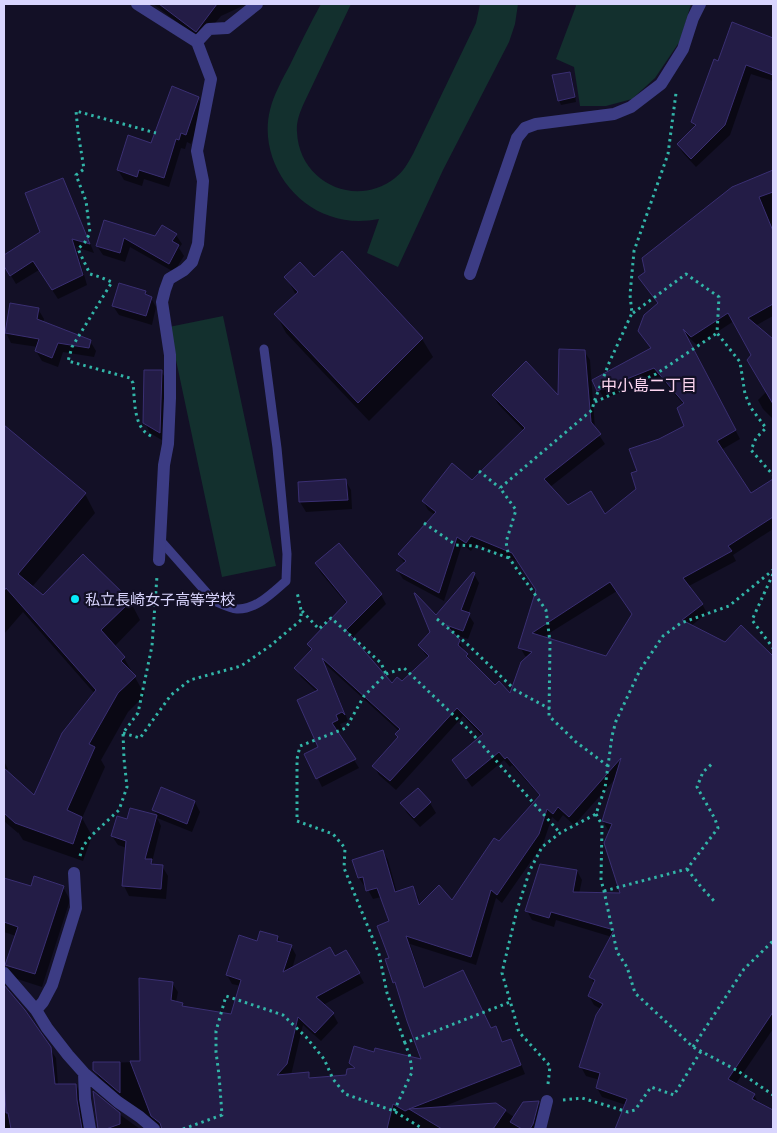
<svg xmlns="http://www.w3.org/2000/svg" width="777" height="1133" viewBox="0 0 777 1133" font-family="Montserrat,'Noto Sans JP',sans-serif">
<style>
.green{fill:#13302e}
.shadow{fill:#0007;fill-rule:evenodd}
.building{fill:#231c46;stroke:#3a2f72;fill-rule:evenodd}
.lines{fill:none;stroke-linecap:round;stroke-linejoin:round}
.path{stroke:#32b5a8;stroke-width:3;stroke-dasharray:2.5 4;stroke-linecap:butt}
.lane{stroke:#3c3c84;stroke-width:9}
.street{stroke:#3c3c84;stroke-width:12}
.poi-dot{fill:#07e9f9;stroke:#131026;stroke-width:2}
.labels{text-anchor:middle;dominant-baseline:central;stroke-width:4.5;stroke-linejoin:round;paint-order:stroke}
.poi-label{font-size:15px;fill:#d9d5fe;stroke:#131026;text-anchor:start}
.neighbourhood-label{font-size:16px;fill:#fed7f1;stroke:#131026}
</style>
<rect width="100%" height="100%" fill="#131026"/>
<!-- green -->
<path class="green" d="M321 4H351L304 103C300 112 296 122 297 132 299 182 355 209 395 178 403 172 408 163 413 154L476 23 480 4H518L515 24 509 42 443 170 398 267 367 253 379 219C363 222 346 222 330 216 288 202 259 154 270 110 274 94 282 80 290 65 300 44 310 24 321 4Z
M575 4H691L680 41 655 78 632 99 606 106H580L574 67 556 59 576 6Z
M223 316 276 566 222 577 169 327Z"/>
<!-- shadow -->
<path class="shadow" d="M153 4H247L221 16 201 40Z
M733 24 773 39V81L751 74 730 135 696 167 683 153 678 145 696 128 692 122 719 62Z
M569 73 572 78 576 102 561 105 559 100Z
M198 98 204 108 191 144 187 142 185 149 181 148 169 187 144 179 142 186 124 180 118 170 152 144Z
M773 172V316L755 326 773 341V419L763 409 758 400 767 391 753 355 734 321 697 345 685 334 740 439 721 450 751 495 773 480V529L733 555 736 561 689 586 702 604 707 613 691 626 726 643 741 627 773 658V1029L735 1085 754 1095 759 1104 773 1111V1129H616L626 1105 602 1097 597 1088 600 1080 586 1076 581 1067 601 1009 594 1005 589 996 594 984 591 977 612 937 556 920 554 927 532 920 527 911 577 871 582 880 579 894 621 895 610 830H608L603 821 616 778 574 825 563 815 558 822 552 817 543 844 502 903 496 898 476 965 410 944 425 989 491 1029 495 1028 503 1043 510 1040 515 1049 525 1074 440 1108 496 1105 514 1117 538 1102 543 1111 538 1129H163L152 1120 129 1104 99 1079 94 1069V1063L141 1062 172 983 178 992 176 1002 182 1004 184 1007 232 1016 241 986 232 984 227 975 258 943 278 937 281 944 291 946 296 955 292 969 335 957 346 951 364 983 323 1005 333 1014 338 1023 321 1041 303 1025 291 1075 308 1073 311 1079 347 1076 354 1070 350 1063 375 1054 423 1061 398 988 395 982 387 960 391 959 390 922 381 897 373 899 366 886 365 887 359 878 383 851 388 860 397 893 412 888 418 897 420 906 453 902 499 842 540 796 512 765 510 767 504 760 472 787 459 769 482 736 463 716 396 790 379 775 374 766 398 738 396 735 399 731 324 663 348 721 340 724 343 730 337 732 359 768 322 787 306 754 320 748 317 692 301 677 296 668 312 651 308 644 347 604 321 573 316 564 381 595 386 604 351 639 392 685 402 683 429 658 425 654 420 645 431 632 436 617 474 574 479 583 468 614 474 623 468 639 453 634 459 641 464 650V652L467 655 472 665 495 687 511 695 527 657 525 656 520 647 537 590 519 562 476 544 471 551 462 544 444 601 403 579 398 571 405 564 399 555 435 515 428 510 423 501 473 481 524 431 498 404 493 395 560 398 584 351 590 360 595 429 605 444 550 487 568 507 605 516 637 489 638 472 659 440 686 427 684 405 660 377 604 399 594 380 652 349 639 331 659 304 733 188ZM617 591 633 615 606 657 543 637Z
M62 180 68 190 94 253 76 247 87 285 58 299 39 270 16 284 4 264V256L42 232Z
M105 221 156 237 176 235 182 244 179 248 184 256 174 272 130 247 125 262 103 255 97 246Z
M342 253 422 339 433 357 369 421 286 333 276 314 296 295 286 277 314 279Z
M145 292 148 297 151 298 156 307 152 325 119 315 113 306Z
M38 309 44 319 43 322 90 341 96 351 94 357 63 352 58 367 42 361 36 351 38 347 11 343 6 333Z
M161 371 167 381 165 442 150 433 145 423Z
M4 427 85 494 95 513 32 587 43 597 130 601 140 620 114 647 124 658 145 695 128 712 101 760 105 767 82 818 92 836 83 861 23 840 18 832V833L4 821V761L8 769 5 772 34 797 95 694 23 612 4 634Z
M345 480 351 490 352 509 306 512 300 502 299 483Z
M162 789 195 802 200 812 192 832 157 818 161 826 152 862 154 865 162 866 168 876 166 899 129 896 124 886 127 848 118 845 112 836 128 821 131 809 158 817 154 810Z
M418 790 430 803 436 813 420 827 407 813 401 803Z
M4 879 32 888 63 887 70 900 42 987 14 978 6 965 16 936 4 932Z
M4 987 24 1011 56 1058 58 1085H76L81 1094 85 1129H4Z
M94 1094 112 1109 140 1129H99Z"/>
<!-- building -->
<path class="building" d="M159 4H217L196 32Z
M732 22 773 38V75L746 65 725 125 691 159 677 144 696 125 691 122 714 59 718 61Z
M570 72 575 97 558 101 552 75Z
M172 86 199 97 186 135 181 133 179 140 176 139 164 178 139 170 137 177 117 170 128 135 151 143Z
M773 170V192L759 197 773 231V304L748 318 773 339V404L747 360 751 355 728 313 691 337 683 329 736 430 717 441 751 493 773 479V517L728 546 732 551 683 578 703 604 682 620 725 642 741 625 773 656V1012L728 1079 755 1094 752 1099 773 1110V1129H615L627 1099 596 1088 600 1073 579 1067 596 1015 603 1004 588 996 595 980 589 977 614 930 551 912 549 918 525 911 540 864 577 870 573 892 620 893 604 843 612 824 602 821 621 758 569 817 558 807 553 814 547 809 539 834 497 895 491 890 471 957 406 936 424 988 463 970 491 1028 496 1026 502 1042 511 1039 521 1065 409 1109 496 1103 506 1110 493 1129H442L409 1109 405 1111 393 1104 387 1129H162L160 1123 151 1116 130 1061H140L139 978 173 982 171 1000 183 1003 182 1006 231 1014 241 980 226 975 239 935 257 941 260 931 278 936 277 941 292 945 283 972 330 947 335 956 346 950 360 973 316 997 334 1013 315 1033 298 1017 287 1064 277 1075 309 1072V1078L346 1075 347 1069 355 1068 349 1063 354 1046 374 1052 375 1048 421 1059 407 1021 395 982 393 983 385 959 389 958 377 926 389 921 377 888 366 891 363 877 358 878 352 860 383 850 395 892 413 886 419 905 439 885 452 900 494 838 499 841 540 795 507 757 505 759 499 752 466 779 452 760 483 734 457 708 390 781 372 766 398 737 395 734 400 729 322 658 345 715 342 712 336 715 338 720 332 723 356 759 316 779 304 754 318 747 297 700 318 690 294 668 312 649 307 644 347 602 315 563 339 543 382 594 346 630 392 683 397 677 402 681 429 656 418 645 430 632 414 593H415L436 615 473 572 475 573 461 610 470 613 463 631 446 625 460 640 458 645 468 654 466 656 495 685 499 681 510 693 521 662 532 652 518 648 536 590 512 553 471 536 466 543 457 537 439 593 396 570 406 561 398 554 436 512 422 501 452 463 472 480 525 428 492 395 526 361 558 395 559 349 585 350 591 422 601 434 544 479 568 505 591 491 605 514 636 489 631 473 637 471 629 449 659 439 684 426 677 408 684 403 654 368 597 391 592 380 651 348 638 331 644 315 658 303 638 277 645 272 642 258 732 187ZM610 582 632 614 606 656 532 633Z
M63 178 90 244 72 239 83 275 52 290 33 261 10 276 4 266V255L40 232 25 193Z
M104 220 155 236 162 225 177 234 172 241 179 245 169 264 124 238 120 253 96 246Z
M342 251 423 338 358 403 274 314 298 292 284 277 300 262 314 277Z
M119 283 146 291 145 294 152 297 146 316 112 306Z
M10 303 39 308 37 319 91 340 89 348 58 343 52 358 35 351 39 339 5 333Z
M144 370H162L160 433 143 423Z
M4 425 86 493 18 574 43 595 83 554 131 601 101 630 125 657 121 661 136 676 118 693 89 744 95 747 67 810 82 817 73 844 15 823 4 813V768L34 795 62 733 96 690 6 588 4 591Z
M346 479 348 500 299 502 298 482Z
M161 787 195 801 187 824 152 810Z
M418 788 431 802 414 818 400 803Z
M130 808 157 815 145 859H152L151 864 163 865 161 889 122 886 126 841 111 836 117 816 127 819Z
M34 876 64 886 35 974 5 965 18 927 4 922V878L31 886Z
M4 985 25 1010 51 1047 55 1084H76L77 1100 82 1129H11L8 1113H6L4 1078Z
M93 1062H120V1093L93 1070Z
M93 1091 120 1113V1124L106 1129H98Z
M539 1101 533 1124 530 1129H522L510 1122 523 1102Z"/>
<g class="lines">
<!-- path -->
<path class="path" d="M633 313 686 274 719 297 717 333 740 362 745 394 751 408 766 428 756 438 751 450 773 475
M595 402 656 374 717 333
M151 436C133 428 135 400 133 383L130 378 68 361 72 347 112 282 100 277 90 274 78 249 85 242 90 233 86 201 76 175 84 169 78 132 76 111 156 133
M479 471 500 488
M424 523 456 545 475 546 509 558
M773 574 752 620 773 648
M302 611 319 629 331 618 381 663 386 674
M437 619 466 643 515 690 550 709
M123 733 140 738 171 695 190 680 241 666 270 646 301 620V610L297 592
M608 766 576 742 549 716 550 642 546 610 509 558 506 542 516 510 500 488 592 410 594 402 609 363 632 313 630 295 634 251 668 154 676 93
M596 814 602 825 601 880 604 891 617 952 627 967 635 993 693 1047 738 1071 773 1095
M80 856 83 846 92 835 119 810 127 787 124 759 123 733 138 713 152 646 157 576
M687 869 702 888 715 902
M604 891 687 869 718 828 715 819 697 787 703 772 714 762
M405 1043 387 993 379 954 344 868 345 848 333 834 297 821V759L300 746 346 728 364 696 386 674 404 668 469 730 560 833
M693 1047 744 969 773 941
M548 1084 550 1066 519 1032 502 973 504 964 517 910 530 870 542 847 560 833 596 814 605 788 612 736 616 721 640 670 663 636 681 623 729 606 773 570
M563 1100 582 1098 628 1112 635 1110 651 1087 674 1095 701 1051
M394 1111 412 1072 410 1057 405 1043 510 1002
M183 1129 222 1115 219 1075 216 1052V1031L226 996 283 1015 306 1037 324 1059 333 1079 345 1094 394 1111 423 1129"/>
<!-- lane -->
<path class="lane" d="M160 540 214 601C222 604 229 608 237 609 256 610 273 592 286 581L287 554 277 448 264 349"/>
<!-- street -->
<path class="street" d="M137 4 197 42 211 79 197 151 203 181 198 244 192 262 184 270 169 279 165 290 162 302 170 355V398L168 444 164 465 159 560
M197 42 209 29 227 28 257 4
M470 274 517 138 525 128 536 124 614 114 631 107 661 84 683 49 693 18 700 4
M4 973 36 1010 47 1028 68 1055 84 1073 118 1102 140 1117 154 1129
M36 1010 43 1002 52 985 76 908 74 873
M84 1073 85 1099 90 1129
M540 1129 547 1101"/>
</g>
<!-- markers -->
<circle class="poi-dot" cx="75" cy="599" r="5"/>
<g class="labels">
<!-- poi labels -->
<g class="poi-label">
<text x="85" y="599">私立長崎女子高等学校</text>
</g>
<!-- neighbourhood labels -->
<g class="neighbourhood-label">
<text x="649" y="385">中小島二丁目</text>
</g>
</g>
<!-- border -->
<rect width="777" height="1133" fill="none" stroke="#d9d5fe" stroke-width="10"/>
</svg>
